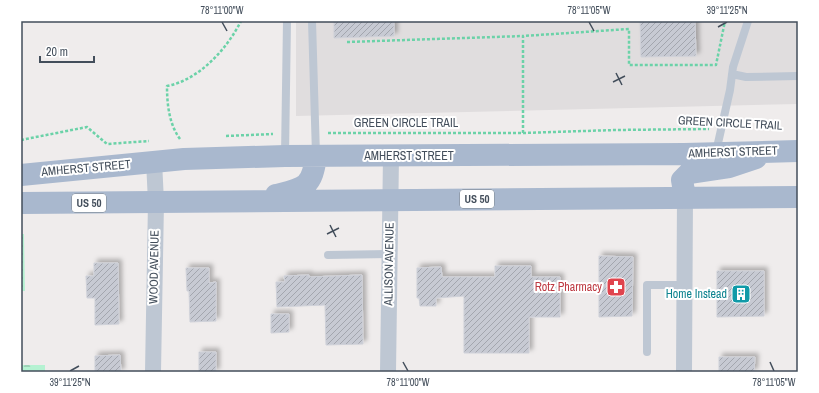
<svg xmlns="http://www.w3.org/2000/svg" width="819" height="393" viewBox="0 0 819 393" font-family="'Archivo Narrow',sans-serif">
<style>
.education{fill:#e0ddde}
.grass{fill:url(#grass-dots)}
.forest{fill:url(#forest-firs)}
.building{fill:url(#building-hatch);stroke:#cfd1d9;filter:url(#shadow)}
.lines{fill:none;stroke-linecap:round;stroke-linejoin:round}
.path{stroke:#6bd2a8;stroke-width:2.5;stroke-dasharray:3 2;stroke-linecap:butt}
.service{stroke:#bec7d3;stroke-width:8}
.minor{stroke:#bec7d3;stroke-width:16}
.primary{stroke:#a9b8ce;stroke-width:22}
.ticks{fill:none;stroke:#434e5b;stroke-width:1.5}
.labels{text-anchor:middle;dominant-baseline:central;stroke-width:4;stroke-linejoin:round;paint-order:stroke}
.shield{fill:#fff;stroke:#7b838c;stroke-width:1}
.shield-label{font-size:11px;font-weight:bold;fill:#434e5b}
.street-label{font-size:12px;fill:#434e5b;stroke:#fff}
.health-label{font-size:12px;fill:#be3a42;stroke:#fff;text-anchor:end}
.culture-label{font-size:12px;fill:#0d838f;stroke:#fff;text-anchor:end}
.neatline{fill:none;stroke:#434e5b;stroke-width:1.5}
.ticks-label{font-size:10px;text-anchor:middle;fill:#434e5b}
</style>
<defs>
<pattern id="grass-dots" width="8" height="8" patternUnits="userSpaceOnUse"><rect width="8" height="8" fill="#b5f2d2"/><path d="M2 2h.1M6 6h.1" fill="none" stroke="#9dd1b7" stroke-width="1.8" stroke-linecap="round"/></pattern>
<pattern id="forest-firs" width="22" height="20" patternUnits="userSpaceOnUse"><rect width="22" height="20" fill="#b5f2d2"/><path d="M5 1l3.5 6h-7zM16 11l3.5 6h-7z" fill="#9dd1b7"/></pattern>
<pattern id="building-hatch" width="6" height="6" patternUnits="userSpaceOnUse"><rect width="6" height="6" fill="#c7cad3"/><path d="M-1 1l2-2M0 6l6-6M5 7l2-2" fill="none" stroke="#a3a6ae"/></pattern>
<filter id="shadow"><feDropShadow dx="3.5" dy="-3.5" stdDeviation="2" flood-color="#0004"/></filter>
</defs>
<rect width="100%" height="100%" fill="#efecec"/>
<!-- education -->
<path class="education" d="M296 21H798V104L296 116Z"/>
<!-- grass -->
<path class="grass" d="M24 234 25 291H21V234Z"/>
<!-- forest -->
<path class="forest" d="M21 365H45V372H21Z"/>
<!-- building -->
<path class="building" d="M334 21H394V36L334 38Z
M640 21H695L696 56 641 57Z
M599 256 633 257 632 316 599 317Z
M94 263H118L119 324 95 325V298H87L86 276H94Z
M495 266H531V277H560V317H529V353H464V296L436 298V306H420L419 298H417V268L441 267 442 277H495Z
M186 268H209V283L216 282V321L190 322 189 291H187Z
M717 271H764V316L717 317Z
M309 275V277L362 275 363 344 326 345 325 305 277 307 276 282H285L284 276Z
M271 314H289V332L271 333Z
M199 352H216V372H199Z
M120 355 121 372H95V356Z
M719 357H755L754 372H719Z"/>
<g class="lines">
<!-- path -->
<path class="path" d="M347 42 523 36
M328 133H523L615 130 709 129
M523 133V36L629 29V65H716L725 21
M226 136 273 134
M180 139C169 124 167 104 167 86 199 80 227 49 241 21
M21 140 87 127 107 144 149 141"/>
<!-- service -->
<path class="service" d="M312 21 316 155
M732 74 746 77 798 76
M716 152 730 90 733 67 748 21
M285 155 287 21
M328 255 389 254
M647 352V285H684"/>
<!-- minor -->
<path class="minor" d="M153 372 156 202 154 161
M388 372 391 156
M684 372 685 197"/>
<!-- primary -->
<path class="primary" d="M21 175 184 159 285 156 684 154 798 151
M276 195C304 188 312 188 316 156
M685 197 682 180 689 173 729 167 756 158
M21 203 798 197"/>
</g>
<!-- ticks -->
<path class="ticks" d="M222 22 227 31M589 22 594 31M718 27 727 22M616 73 622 85M613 82 625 76M330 225 336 237M327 234 339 228M403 362 408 371M770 362 774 371M70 371 79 366"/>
<!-- icons -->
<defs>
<symbol id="pharmacy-square" viewBox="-11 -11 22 22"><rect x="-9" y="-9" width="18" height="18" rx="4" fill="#e0444e" stroke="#fff"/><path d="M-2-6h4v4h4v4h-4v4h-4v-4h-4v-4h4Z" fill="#fff"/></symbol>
<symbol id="building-square" viewBox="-11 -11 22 22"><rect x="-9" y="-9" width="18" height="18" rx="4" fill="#0f9aa8" stroke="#fff"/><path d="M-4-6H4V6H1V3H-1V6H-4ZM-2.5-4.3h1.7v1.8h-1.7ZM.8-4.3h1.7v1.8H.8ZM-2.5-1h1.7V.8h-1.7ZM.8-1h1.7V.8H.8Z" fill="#fff"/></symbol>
</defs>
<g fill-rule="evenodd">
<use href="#pharmacy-square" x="605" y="276" width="22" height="22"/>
<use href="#building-square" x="730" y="283" width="22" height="22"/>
</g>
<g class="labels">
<!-- shield labels -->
<g class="shield">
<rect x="460" y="190" width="34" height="18" rx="3"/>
<rect x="72" y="194" width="34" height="18" rx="3"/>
</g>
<g class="shield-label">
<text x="477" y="199">US 50</text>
<text x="89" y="203">US 50</text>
</g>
<!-- street labels -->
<g class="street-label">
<text x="406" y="123">GREEN CIRCLE TRAIL</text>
<text transform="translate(730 123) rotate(3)">GREEN CIRCLE TRAIL</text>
<text transform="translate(733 152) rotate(-2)">AMHERST STREET</text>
<text x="409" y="156">AMHERST STREET</text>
<text transform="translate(86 168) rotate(-5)">AMHERST STREET</text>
<text transform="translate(389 264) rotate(-89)">ALLISON AVENUE</text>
<text transform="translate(154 267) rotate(-89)">WOOD AVENUE</text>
</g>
<!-- health labels -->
<g class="health-label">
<text x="602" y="287">Rotz Pharmacy</text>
</g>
<!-- culture labels -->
<g class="culture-label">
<text x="727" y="294">Home Instead</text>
</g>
</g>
<!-- border -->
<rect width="819" height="393" fill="none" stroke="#ffffff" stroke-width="44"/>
<!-- scale -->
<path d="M40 56v6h54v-6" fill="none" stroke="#434e5b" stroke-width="2"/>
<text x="46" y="56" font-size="12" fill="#434e5b" stroke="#ffffff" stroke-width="3" paint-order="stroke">20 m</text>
<rect x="22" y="22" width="775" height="349" class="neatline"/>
<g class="ticks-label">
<text x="222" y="14">78°11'00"W</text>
<text x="589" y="14">78°11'05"W</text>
<text x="727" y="14">39°11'25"N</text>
<text x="70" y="386">39°11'25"N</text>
<text x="408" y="386">78°11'00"W</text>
<text x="774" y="386">78°11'05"W</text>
</g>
</svg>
